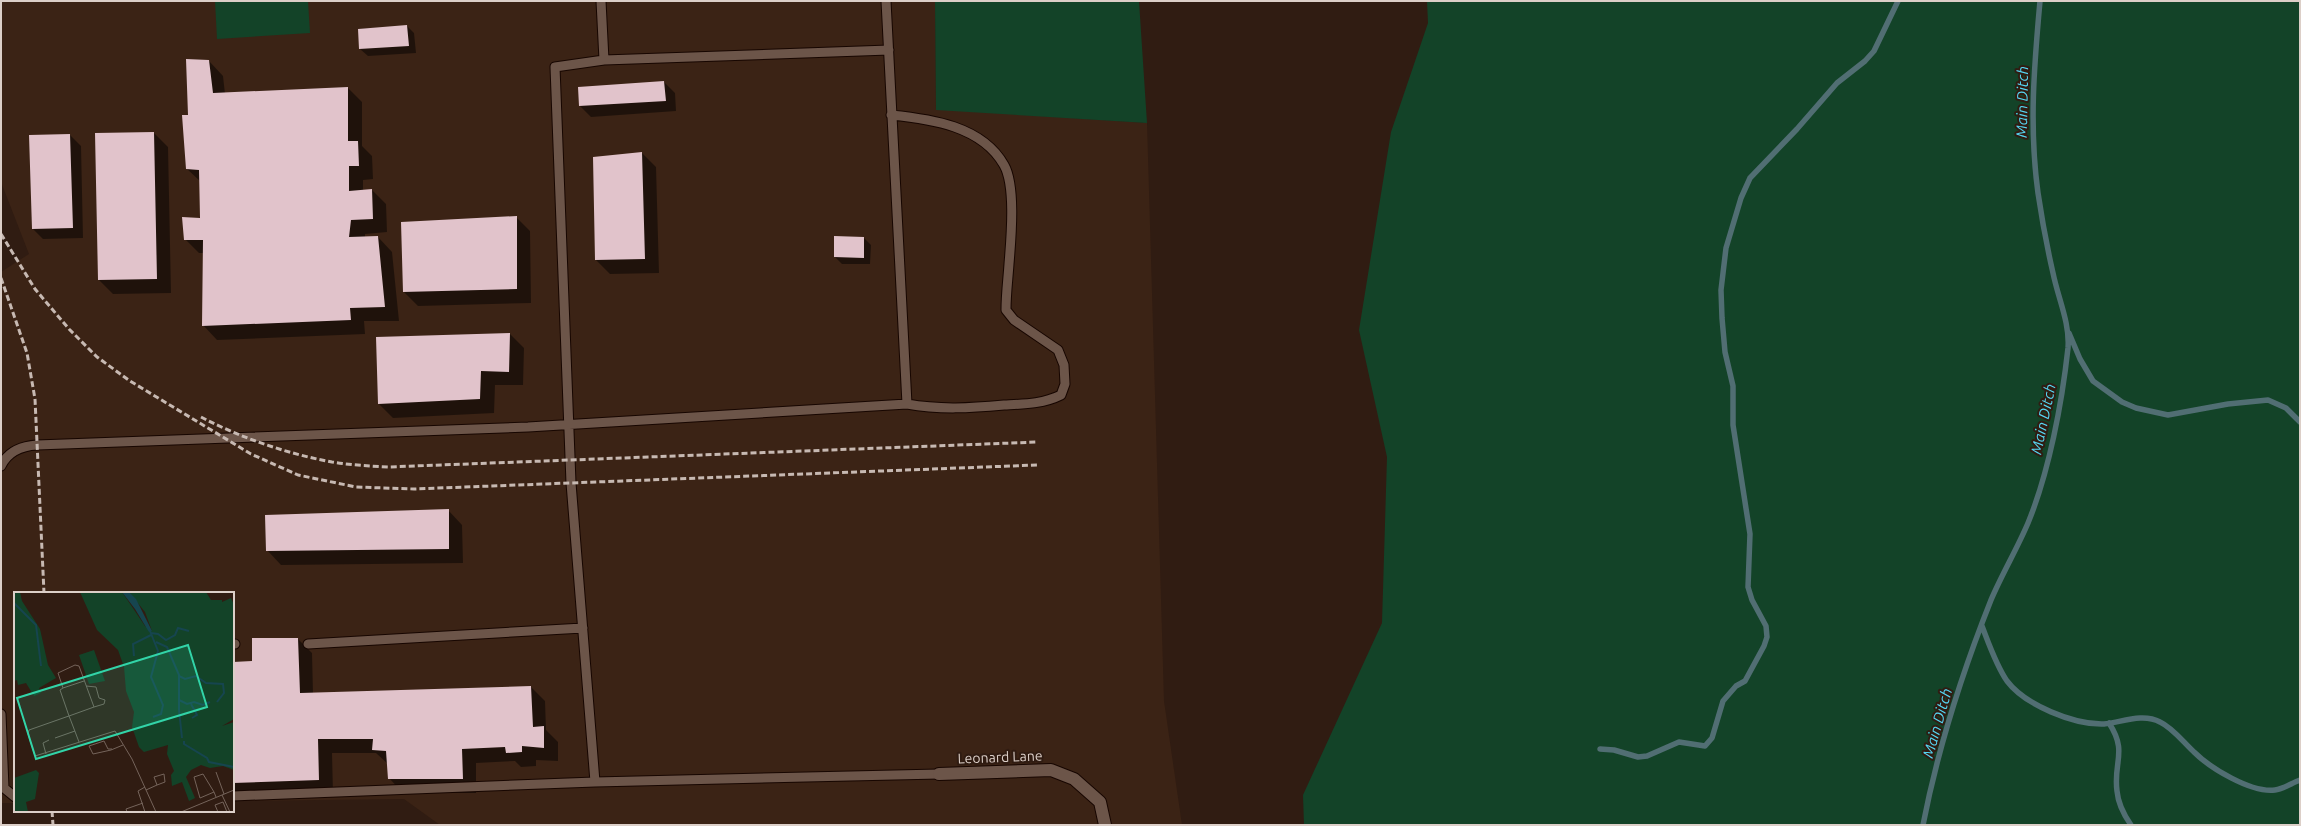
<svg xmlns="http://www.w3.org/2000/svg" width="2301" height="826" viewBox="0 0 2301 826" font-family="Ubuntu,sans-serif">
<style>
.built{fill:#3b2315}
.green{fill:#134328}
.shadow{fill:#0007}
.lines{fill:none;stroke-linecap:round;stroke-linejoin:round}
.stream{stroke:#516e73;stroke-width:5.5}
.building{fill:#e1c3cb}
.lane-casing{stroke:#170601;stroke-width:11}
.street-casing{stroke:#170601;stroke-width:14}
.lane{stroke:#6c5549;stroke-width:9}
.street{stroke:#6c5549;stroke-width:12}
.rail{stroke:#c7b9b2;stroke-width:3;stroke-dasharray:6 3;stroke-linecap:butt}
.labels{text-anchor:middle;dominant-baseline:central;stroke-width:4;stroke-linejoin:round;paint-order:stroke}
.street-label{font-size:14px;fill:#dccfc8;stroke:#301c12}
.water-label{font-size:15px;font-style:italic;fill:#56d7f3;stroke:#301c12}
.inset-river{fill:none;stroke:#16454f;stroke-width:2}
.inset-road{fill:none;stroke:#75645b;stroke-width:1}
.view{fill:#32d4a8;fill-opacity:0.15;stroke:#32d4a8;stroke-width:2}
.inset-edge{fill:none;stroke:#dccfc8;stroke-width:2}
</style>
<rect width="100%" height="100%" fill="#301c12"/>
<!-- built -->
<path class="built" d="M1 1H935L936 109 1147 123 1164 701 1182 825H440L404 799 233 801V593H15V803H1V272L29 254 1 182Z"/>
<!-- green -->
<path class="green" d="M215 1H308L310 33 217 39Z
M935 1H1139L1147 123 936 110Z
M1427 1H2300V825H1304L1303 795 1382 623 1387 457 1359 330 1391 132 1428 23Z"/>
<!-- shadow -->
<path class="shadow" d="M407 26 414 33 416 53 368 56 360 49 359 29Z
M209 61 223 76 225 94 348 88 362 102V146L372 156 373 179 363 180V191L372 190 386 204 387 232 365 234V238L378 237 392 252 399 321H364L365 334 217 340 203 325 204 253H199L185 239 201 219V182L186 168 189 116Z
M664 82 675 93 676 111 591 117 580 106Z
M154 133 168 147 171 293 113 294 99 280 96 134Z
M70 135 81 146 83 238 43 239 33 229Z
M642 153 656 167 659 273 610 274 596 260Z
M516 217 530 231 531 303 418 306 404 292Z
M864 238 871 245 870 264H842L835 257Z
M510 334 524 348 523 385H495L494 413 393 418 379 404Z
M448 510 462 525 463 563 281 565 267 550Z
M298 639 312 653 313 694 531 687 545 701 546 730 558 742V761L536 760V766L521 767 515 761 476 763V793H403L389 778 388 764 376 753H332L333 794 233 797V663L253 662Z"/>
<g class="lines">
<!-- stream -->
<path class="stream" d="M2069 333 2080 359 2093 381 2122 402 2136 408 2168 415 2228 404 2268 400 2286 408 2300 422
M1982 626C1989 644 1996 665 2007 681 2025 705 2074 725 2104 724 2122 722 2143 713 2160 722 2173 728 2184 743 2194 752 2210 768 2251 793 2275 790 2283 789 2292 783 2300 780
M2109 723C2128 752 2113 762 2117 791 2118 803 2124 815 2131 825
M1600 749 1614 750 1638 757 1647 756 1679 742 1705 746 1712 738 1723 701 1736 686 1745 681 1764 646 1767 637 1766 626 1752 600 1748 587 1750 534 1733 425V386L1725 352 1722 318 1721 290 1726 248 1741 198 1750 178 1797 129 1837 83 1865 61 1874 51 1898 1
M1923 825C1938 748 1962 673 1991 600 2002 574 2017 549 2028 523 2049 472 2062 403 2068 348 2070 323 2058 298 2053 273 2047 247 2042 220 2038 193 2029 127 2034 67 2040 1"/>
</g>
<!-- building -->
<path class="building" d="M407 25 409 46 359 49 358 29Z
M186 59 209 60 213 93 348 87V141H358L359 166H349V191L372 189 373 219 351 220 349 237 378 236 385 307 350 308 351 320 202 326 203 240H184L182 217 200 218 199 170 186 169 182 115H188Z
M664 81 666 101 579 106 578 87Z
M154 132 157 279 98 280 95 133Z
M70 134 73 228 32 229 29 135Z
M642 152 645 259 595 260 593 157Z
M517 216V289L403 292 401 222Z
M834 236 864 237V258L834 257Z
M510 333 509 372 481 371 480 399 378 404 376 337Z
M449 509V549L266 551 265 515Z
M252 638H298L300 693 531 686 533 727 544 726V748L522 746V752L506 753 505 747 462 749 463 779H388L386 751 372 750 373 739H318L319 780 233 783V662L252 661Z"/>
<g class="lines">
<defs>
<path id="lane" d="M604 60 889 50
M891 115C931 119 982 126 1004 165 1016 186 1011 239 1009 264 1008 279 1006 294 1006 310L1014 320 1058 350 1064 365 1065 384 1061 395C1043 404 1024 404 1004 405 971 408 940 410 907 404
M1 466C8 451 21 446 37 445L528 427 907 404 886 1
M233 644H235
M308 644 583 628
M1 714 4 788 15 797
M595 782 571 483 555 67 604 60 601 1
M233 796 595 782 939 774"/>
<path id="street" d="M939 774 1051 770 1074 779 1100 802 1105 825"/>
</defs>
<!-- lane casing -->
<use href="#lane" class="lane-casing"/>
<!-- street casing -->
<use href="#street" class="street-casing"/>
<!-- lane -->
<use href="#lane" class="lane"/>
<!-- street -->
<use href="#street" class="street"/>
<!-- rail -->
<path class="rail" d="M1 234 35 289 69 329 97 357 130 381 251 454 298 475 356 487 414 489 1037 465
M1 278 27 353 35 399 44 593
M201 417C241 438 288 454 332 462 350 465 369 466 388 467L1038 442
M52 811 53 825"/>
</g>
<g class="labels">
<!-- street labels -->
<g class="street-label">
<text transform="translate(1000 757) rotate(-2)">Leonard Lane</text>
</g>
<!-- water labels -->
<g class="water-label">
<text transform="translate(2022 102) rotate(-89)">Main Ditch</text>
<text transform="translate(2043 419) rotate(-78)">Main Ditch</text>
<text transform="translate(1937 723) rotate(-74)">Main Ditch</text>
</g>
</g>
<!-- overview -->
<g transform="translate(14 592)">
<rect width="220" height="220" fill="#301c12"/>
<path d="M0 0H6L8 9 26 37 34 73 42 86 25 96 27 101 20 104 12 91 4 93 3 88 0 89ZM66 0H108L131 34 138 39 131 20 115 0H192L197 8H208V10L217 6 220 13V127L208 134 220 130V178L209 174 196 176 187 173 177 178 172 185 181 206 175 209 168 190 158 194 157 183 160 179 153 162 154 153 130 160 125 155 118 135 120 120 112 99 110 75 104 58 83 38ZM80 58 91 89 75 92 65 63ZM22 178 25 181 21 207 12 210 14 220H0V186Z" fill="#134328"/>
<path d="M108 0H115L122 7 138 39 135 40 121 17Z" fill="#16454f"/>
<path class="inset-river" d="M0 11 22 33 27 74M136 39 144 59 137 85 149 113 147 122 139 125M137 41 144 42 152 48 161 43 164 36 175 39M142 50 153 55 165 83V118L168 146M120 64 119 52 137 43M165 84 171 87 182 84 192 91 209 92 210 101 203 110M165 108 173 112 180 110 189 113 196 110M177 112 183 123 178 126M170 149V152L193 166 195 170 220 175"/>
<path class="inset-road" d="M72 94 82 95 85 106 91 108 90 112 80 115M49 96 70 89M41 146 61 139M65 150 57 129 55 124 46 98 49 96 44 81 61 73 65 74 80 115 55 124 52 125 15 138 14 142 21 164 101 139 118 167 142 220M98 157H94L90 149 75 154 79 162 97 158 109 153M32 162 29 151 35 148M202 180 210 202M131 195 124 199 131 220M132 198 143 193 151 190 150 182 140 185 143 193M200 200 189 182 180 185 186 206 200 200 202 205M208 203 216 220M113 220 112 217 129 211M167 220 220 198M204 220 201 213 209 210 213 220"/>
<path class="view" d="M174 53 193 115 22 167 3 106Z"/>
<rect width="220" height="220" class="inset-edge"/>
</g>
<!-- border -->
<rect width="2301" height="826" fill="none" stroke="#dccfc8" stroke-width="4"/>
</svg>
